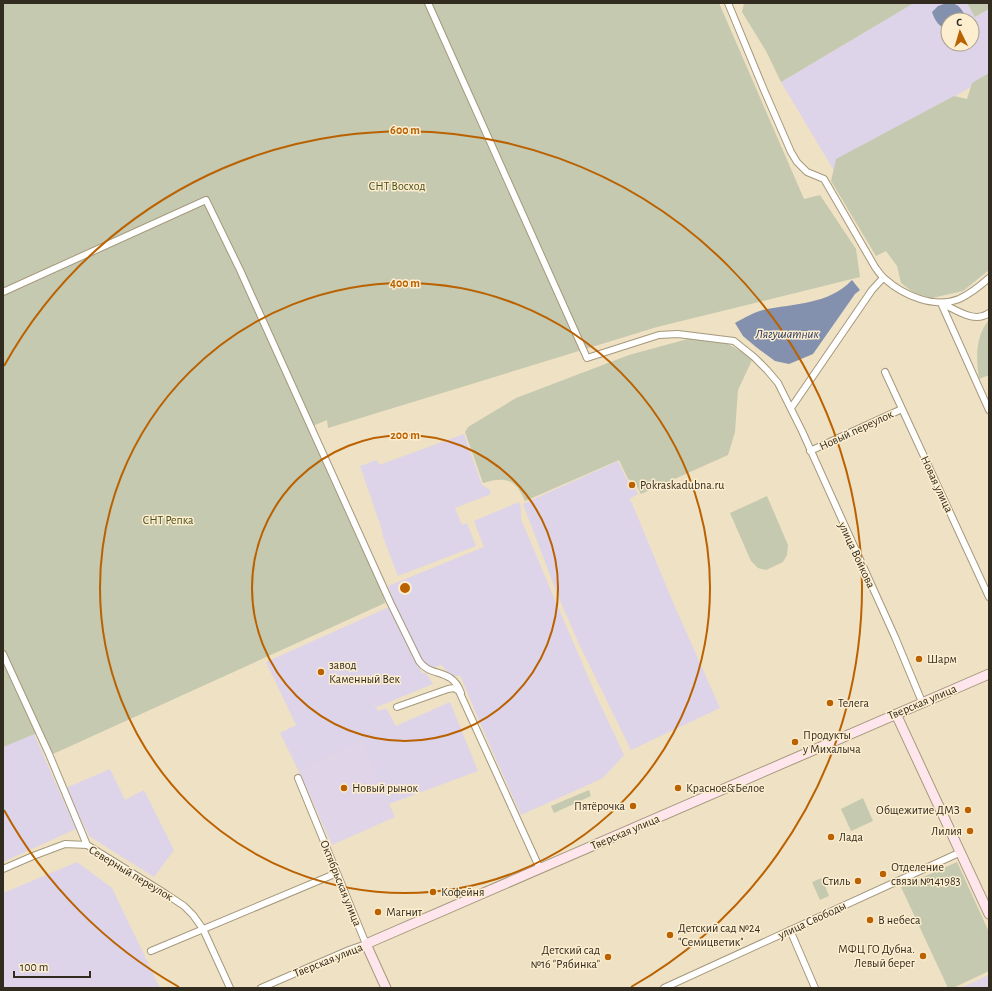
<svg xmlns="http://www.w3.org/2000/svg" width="992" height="991" viewBox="0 0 992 991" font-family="'Alegreya Sans',sans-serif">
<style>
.commercial{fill:#dfd4e8}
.industrial{fill:#ddd4e9;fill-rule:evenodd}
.green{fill:#c5c9af}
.water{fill:#8391ae}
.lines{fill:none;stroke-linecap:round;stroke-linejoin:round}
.street-casing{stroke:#a5987c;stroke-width:8}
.secondary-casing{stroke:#a5987c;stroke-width:11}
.street{stroke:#fff;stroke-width:6}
.secondary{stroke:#ffe6ec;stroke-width:9}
.ring{fill:none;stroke:#ba6100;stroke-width:2}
.poi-dot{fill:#ba6100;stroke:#fdeed0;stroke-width:1.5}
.labels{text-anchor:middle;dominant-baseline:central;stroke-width:3;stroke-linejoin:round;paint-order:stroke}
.park-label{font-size:12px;fill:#4c5019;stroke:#fdeed0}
.street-label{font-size:12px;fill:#312b20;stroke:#fdeed0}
.poi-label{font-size:12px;fill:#312b20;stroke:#fdeed0;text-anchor:start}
.water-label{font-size:13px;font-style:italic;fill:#1f3058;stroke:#fdeed0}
.centre{fill:#ba6100;stroke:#fdeed0;stroke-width:2}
.ring-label{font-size:12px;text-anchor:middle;font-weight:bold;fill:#ba6100;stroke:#fdeed0;stroke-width:3;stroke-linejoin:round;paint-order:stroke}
</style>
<rect width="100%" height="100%" fill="#efe1c3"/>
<!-- commercial -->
<path class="commercial" d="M361 742 395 817 332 845 299 772Z
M989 975V988H961Z"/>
<!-- industrial -->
<path class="industrial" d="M914 3H967L976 17 989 9V76L833 169 781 82ZM948 20H972V44H948Z
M464 434 482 485 489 489 491 494 455 508 462 525 467 523 476 546 398 576 382 534 383 533 360 466 377 460 379 465Z
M618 461 629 484 634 486 638 494 629 499 632 503 672 600 720 708 631 750 579 644 558 596 523 504Z
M519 502 521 508V519L547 581 595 693 624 755 603 778 521 815 486 737 460 675 453 677 441 665 432 668 423 662 395 605 388 586 484 547 474 521Z
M389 607 422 673H426L433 684 377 707 372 698 378 711 386 708 396 726 450 702 478 771 389 804 361 742 299 772 280 733 296 725 266 662Z
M34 734 76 829 3 862V747Z
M110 769 125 800 144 790 174 850 154 877 89 836 66 788Z
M77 862 112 888 160 988H3V893Z"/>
<!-- green -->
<path class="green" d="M3 3H719L804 199 820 195 856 249 860 277 657 327 328 428 327 420 308 428 381 585 385 603 53 754 42 731 3 747Z
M744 3H914L781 82 766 51 742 12Z
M967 3H989V9L975 17Z
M989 73V270L963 291 932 298 914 293 901 283 897 266 886 251 876 256 831 181 836 159 954 96 967 99 972 83Z
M989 320V375L979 379C976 359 975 336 989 320Z
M695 337 721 340 753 358 738 390 735 432 728 455 641 494 635 483 628 479 619 460 525 501C516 479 505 476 483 483L465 432 468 427 516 398 629 355Z
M767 496 788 545 787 555 783 562 766 570 758 568 751 561 730 513Z
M589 790 591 796 554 813 551 806Z
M863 798 873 821 851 831 841 809Z
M957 862 989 932V971L953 988H948L901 887Z
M822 878 829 896 820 900 812 882Z"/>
<!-- water -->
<path class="water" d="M947 3C958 3 960 7 965 15L962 20H948V30C939 27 935 21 932 12L938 6Z
M852 280 860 290 855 294 813 354 789 364 775 361 756 347 743 336 735 323C744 318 754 312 763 310 795 303 828 305 852 280Z"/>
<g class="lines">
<defs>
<path id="street" d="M428 3 587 358 659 335 678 334 734 341 754 357 767 370 778 383 802 431 895 637 922 702
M728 3 764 90 791 152 797 162 807 172 824 179 875 267C878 271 881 276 885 279 903 295 934 309 959 299 970 294 980 286 989 278
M3 292 206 200 240 270 390 602 419 661C430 678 452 667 461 693
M941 303 989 410
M941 303C955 309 974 324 989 313
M885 372 989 597
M791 408 872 290 883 278
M810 451 902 409
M3 654 49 754 87 845
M397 707 448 689 454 688 459 691 540 869
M3 869 33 856 65 844 87 845 92 848 166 894 184 906 193 915 203 929 230 988
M790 930 815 988
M151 951 337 873
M261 988 349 950 366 944 298 778
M664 988 961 852"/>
<path id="secondary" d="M896 714 989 914
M386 988 366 944 989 674"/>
</defs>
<!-- street casing -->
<use href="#street" class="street-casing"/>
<!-- secondary casing -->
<use href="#secondary" class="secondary-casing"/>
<!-- street -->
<use href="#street" class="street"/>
<!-- secondary -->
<use href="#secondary" class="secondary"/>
</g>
<!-- distance rings -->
<g class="ring">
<circle cx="405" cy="588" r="153"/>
<circle cx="405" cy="588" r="305"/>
<path d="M179 987A458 458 0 0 1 4 810M4 366A458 458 0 1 1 631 987"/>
</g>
<!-- markers -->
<g class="poi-dot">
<circle cx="632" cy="485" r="4"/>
<circle cx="919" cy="659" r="4"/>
<circle cx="321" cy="672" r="4"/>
<circle cx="830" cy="703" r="4"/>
<circle cx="795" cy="742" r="4"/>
<circle cx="344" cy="788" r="4"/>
<circle cx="678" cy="788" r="4"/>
<circle cx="633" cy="806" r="4"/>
<circle cx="968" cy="810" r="4"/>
<circle cx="970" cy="831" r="4"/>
<circle cx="831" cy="837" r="4"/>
<circle cx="883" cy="874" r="4"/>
<circle cx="858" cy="881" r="4"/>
<circle cx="433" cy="892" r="4"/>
<circle cx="378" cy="912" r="4"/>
<circle cx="870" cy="920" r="4"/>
<circle cx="670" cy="935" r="4"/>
<circle cx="923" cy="956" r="4"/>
<circle cx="608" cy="957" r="4"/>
</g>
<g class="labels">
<!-- park labels -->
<g class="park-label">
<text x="397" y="186">СНТ Восход</text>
<text x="168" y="520">СНТ Репка</text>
</g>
<!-- street labels -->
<g class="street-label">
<text transform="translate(856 430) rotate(-25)">Новый переулок</text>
<text transform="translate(937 484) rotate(65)">Новая улица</text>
<text transform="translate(857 555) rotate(65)">улица Войкова</text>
<text transform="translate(922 702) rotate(-23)">Тверская улица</text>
<text transform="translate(625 832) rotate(-23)">Тверская улица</text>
<text transform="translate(131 873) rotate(31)">Северный переулок</text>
<text transform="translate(341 883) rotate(68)">Октябрьская улица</text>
<text transform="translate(812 920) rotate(-25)">улица Свободы</text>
<text transform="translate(328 960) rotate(-22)">Тверская улица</text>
</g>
<!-- poi labels -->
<g class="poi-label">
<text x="640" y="485">Pokraskadubna.ru</text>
<text x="927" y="659">Шарм</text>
<text x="329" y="665">завод<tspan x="329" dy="14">Каменный Век</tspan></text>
<text x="838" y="703">Телега</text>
<text x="803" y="735">Продукты<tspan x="803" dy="14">у Михалыча</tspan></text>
<text x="352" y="788">Новый рынок</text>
<text x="686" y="788">Красное&amp;Белое</text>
<text x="625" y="806" text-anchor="end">Пятёрочка</text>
<text x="960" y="810" text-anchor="end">Общежитие ДМЗ</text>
<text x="962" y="831" text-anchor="end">Лилия</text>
<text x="839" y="837">Лада</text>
<text x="891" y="867">Отделение<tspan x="891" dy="14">связи №141983</tspan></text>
<text x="850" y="881" text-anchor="end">Стиль</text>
<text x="441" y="892">Кофейня</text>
<text x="386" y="912">Магнит</text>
<text x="878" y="920">В небеса</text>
<text x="678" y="928">Детский сад №24<tspan x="678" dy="14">"Семицветик"</tspan></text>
<text x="915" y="949" text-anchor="end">МФЦ ГО Дубна.<tspan x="915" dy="14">Левый берег</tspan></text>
<text x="600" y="950" text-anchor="end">Детский сад<tspan x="600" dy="14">№16 "Рябинка"</tspan></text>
</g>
<!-- water labels -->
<g class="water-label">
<text x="787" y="334">Лягушатник</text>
</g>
</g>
<circle cx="405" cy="588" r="6" class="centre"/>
<g class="ring-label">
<text x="405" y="134">600 m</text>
<text x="405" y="287">400 m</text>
<text x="405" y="439">200 m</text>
</g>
<!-- border -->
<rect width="992" height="991" fill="none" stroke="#312b20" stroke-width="8"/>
<!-- north arrow -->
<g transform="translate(960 32) rotate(355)"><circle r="19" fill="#fdeed0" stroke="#aba08a"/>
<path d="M0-3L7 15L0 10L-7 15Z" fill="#ba6100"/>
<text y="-6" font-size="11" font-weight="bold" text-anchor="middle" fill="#312b20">С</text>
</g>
<!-- scale -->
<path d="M14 971v6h76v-6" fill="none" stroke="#312b20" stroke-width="2"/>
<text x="20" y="971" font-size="12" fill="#312b20" stroke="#fdeed0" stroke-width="3" paint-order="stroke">100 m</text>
</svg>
